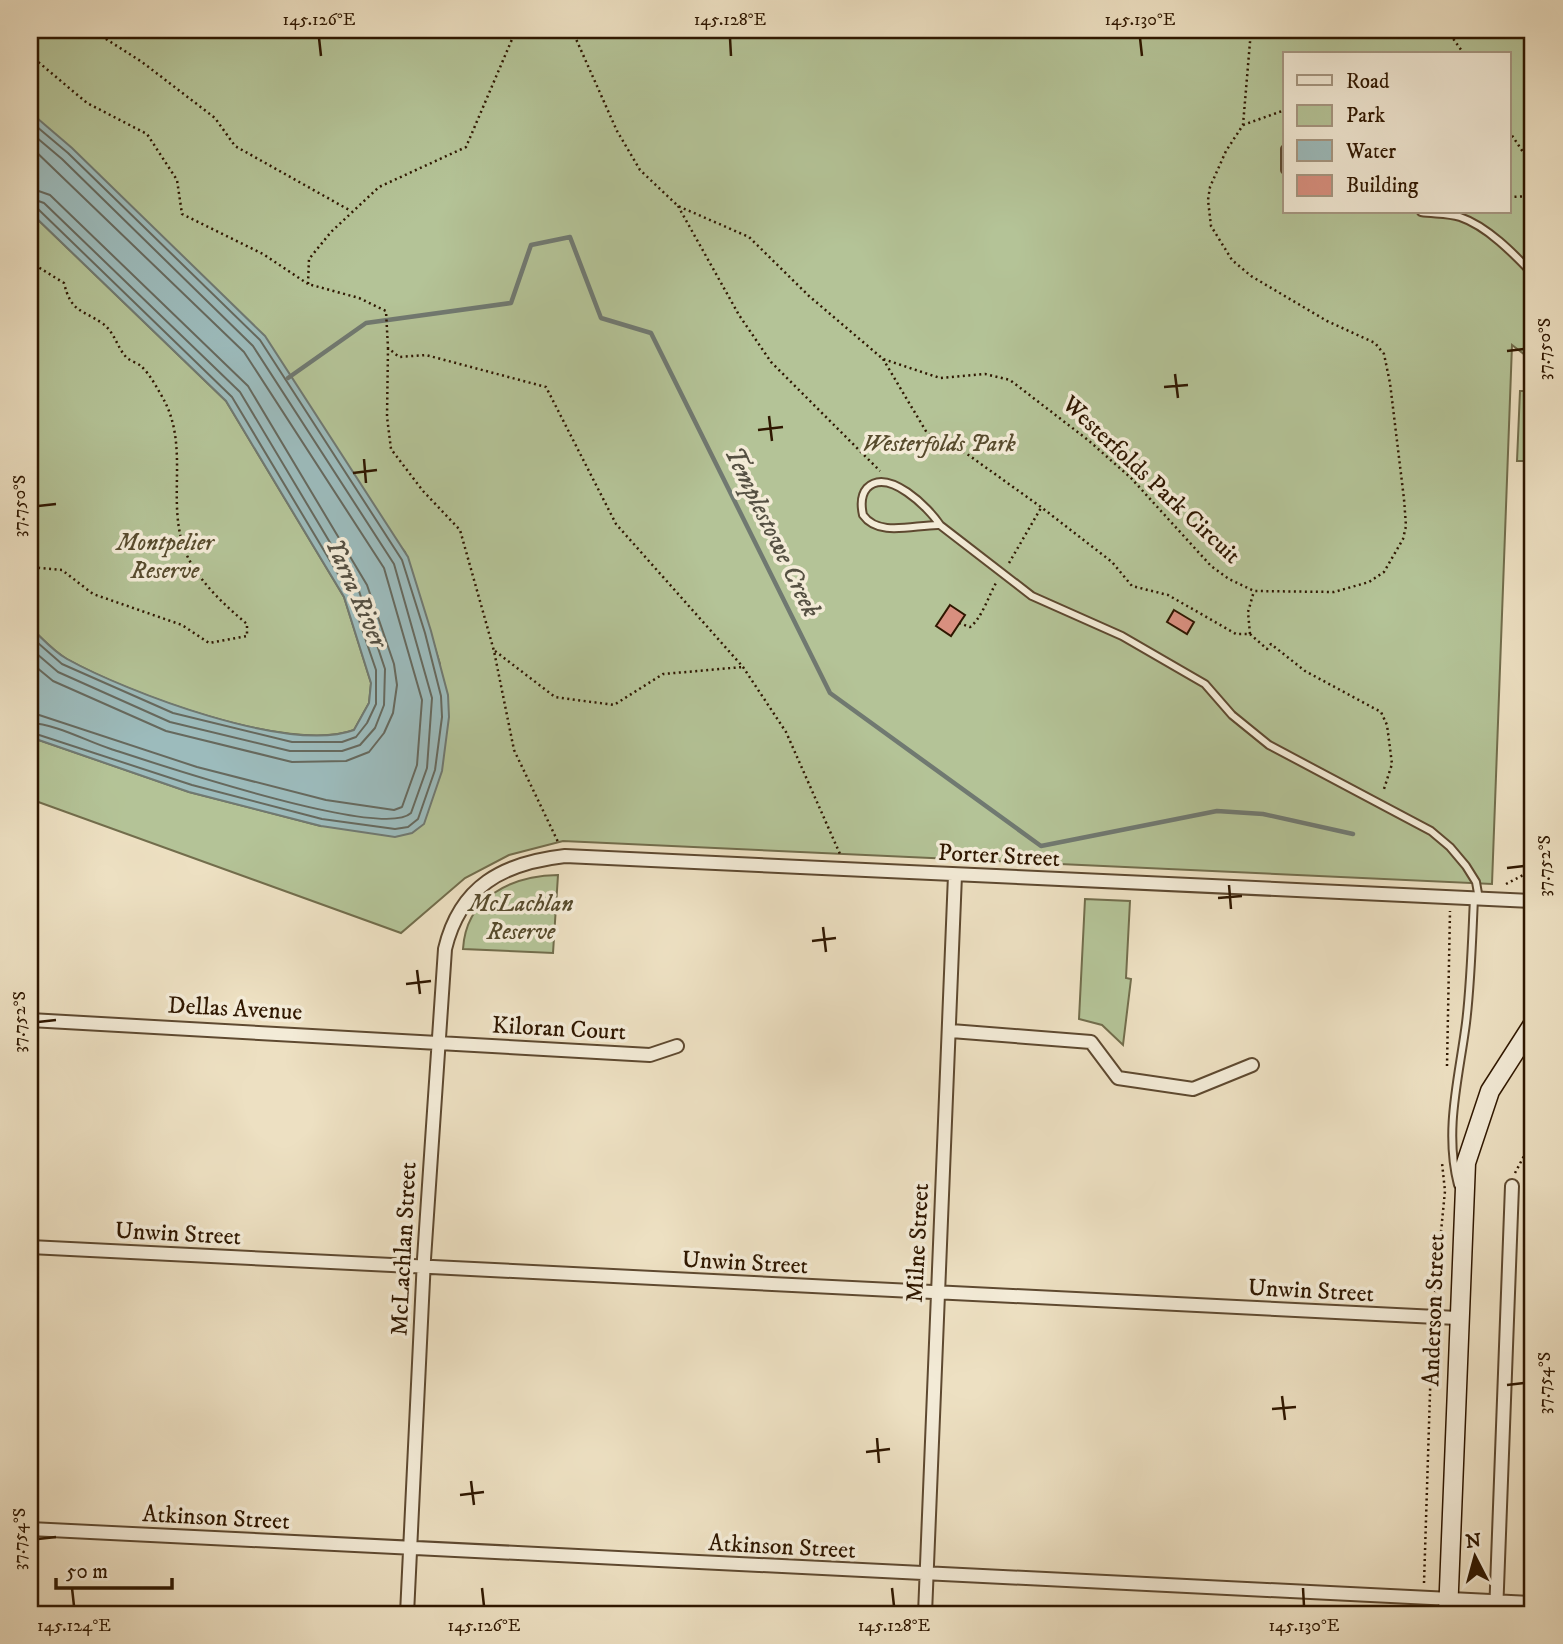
<svg xmlns="http://www.w3.org/2000/svg" width="1563" height="1644" viewBox="0 0 1563 1644" font-family="'IM FELL DW Pica',serif">
<style>
.green{fill:#b4c397;stroke:#726d4c;stroke-width:2;fill-rule:evenodd}
.water{fill:#9cbbbc;stroke:#707971;stroke-width:2}
.lines{fill:none;stroke-linecap:round;stroke-linejoin:round}
.shore{stroke:#66695e;stroke-width:2}
.stream{stroke:#707971;stroke-width:4.5}
.building{fill:#d88f7f;stroke:#2f1700;stroke-width:2}
.lane-casing{stroke:#5e4930;stroke-width:10}
.street-casing{stroke:#5e4930;stroke-width:16}
.secondary-casing{stroke:#2f1700;stroke-width:21}
.path{stroke:#2f1700;stroke-width:2.5;stroke-dasharray:2 3.5;stroke-linecap:butt}
.lane{stroke:#f3ebd7;stroke-width:6}
.street{stroke:#f3ebd7;stroke-width:12}
.secondary{stroke:#f3ebd7;stroke-width:18}
.ticks{fill:none;stroke:#2f1700;stroke-width:2.5}
.labels{text-anchor:middle;dominant-baseline:central;stroke-width:7;stroke-linejoin:round;paint-order:stroke}
.park-label{font-size:24px;font-style:italic;fill:#574b2d;stroke:#f3ebd7}
.street-label{font-size:24px;fill:#2f1700;stroke:#f3ebd7}
.water-label{font-size:26px;font-style:italic;fill:#555042;stroke:#f3ebd7}
.neatline{fill:none;stroke:#2f1700;stroke-width:2.5}
.ticks-label{font-size:18px;text-anchor:middle;fill:#2f1700}
</style>
<rect width="100%" height="100%" fill="#ede0c2"/>
<filter id="stains"><feTurbulence type="fractalNoise" baseFrequency=".00286" numOctaves="4"/><feColorMatrix values="0 0 0 0 .2 0 0 0 0 .09 0 0 0 0 .02 0 0 0 .5 -.17"/></filter>
<radialGradient id="worn" r=".72"><stop offset=".6" stop-color="#630" stop-opacity="0"/><stop offset="1" stop-color="#630" stop-opacity=".3"/></radialGradient>
<!-- green -->
<path class="green" d="M30 30H1533V361L1512 345 1492 884 563 841 509 855 465 878 401 933 30 799V737L189 792 321 826 440 664 405 552 30 116ZM1285 54H1509V212H1285Z
M30 212 226 401 344 597 371 683 369 703 354 730C289 754 127 693 67 659 53 651 41 637 30 627Z
M1520 391H1533V461H1517Z
M558 875 553 953 463 949C466 898 510 876 558 875Z
M1085 899 1130 901 1126 978 1131 979 1123 1045 1102 1025 1079 1019Z"/>
<!-- water -->
<path class="water" d="M30 112 72 148 265 336 408 557 431 631 448 695 449 717 442 771 424 824 412 833 395 837 321 826 189 792 30 737V627C41 637 53 651 67 659 127 692 289 754 354 730L369 703 371 683 344 597 226 401 30 212Z"/>
<g class="lines">
<!-- shore -->
<path class="shore" d="M30 121 68 153 260 340 402 560 425 633 441 696 442 717 435 770 418 819 408 827 395 829 322 819 192 785 30 732
M30 132 62 159 253 346 394 564 432 698 427 768 411 813C383 840 154 763 111 749 86 741 56 724 30 723
M30 146 244 352 384 568 422 700 417 765 402 807 394 810 326 800 197 767 30 712
M30 188 50 195 248 386 367 585 394 664 397 685 393 713 384 733 369 752 346 761 292 762 166 731 53 681 30 662
M30 198 44 203 240 392 359 591 385 669 384 705 375 728 360 745 342 751H290L170 722 58 672 30 648
M30 207 38 209 232 397 350 594 376 670V704L367 723 356 737 342 742H292L173 713 62 664 30 636"/>
<!-- stream -->
<path class="stream" d="M288 378 366 323 511 303 531 245 570 237 601 318 651 333 830 693 1041 846 1217 811 1263 814 1353 834"/>
</g>
<!-- building -->
<path class="building" d="M950 605 965 615 951 636 936 626Z
M1174 610 1194 622 1187 634 1167 622Z"/>
<g class="lines">
<defs>
<path id="lane" d="M1285 149V170
M1421 212C1434 214 1448 213 1460 217 1487 226 1514 254 1533 274
M940 525C916 524 879 538 863 515 861 506 860 496 867 488 888 467 929 508 940 525L1032 596 1122 636 1205 684 1232 715 1269 745 1431 831 1450 847 1466 866 1476 882 1479 899
M1458 1185C1444 1130 1459 1078 1466 1023 1471 982 1472 940 1474 898"/>
<path id="street" d="M30 1020 650 1055 677 1046
M951 1031 1091 1042 1118 1078 1193 1089 1252 1065
M30 1247 1457 1318
M30 1529 1533 1603
M407 1614 424 1259 445 949C460 886 503 863 565 856L1533 901
M925 1614C933 1368 947 1121 955 875
M1496 1614 1512 1186"/>
<path id="secondary" d="M1448 1614 1466 1163 1490 1091 1533 1024"/>
</defs>
<!-- lane casing -->
<use href="#lane" class="lane-casing"/>
<!-- street casing -->
<use href="#street" class="street-casing"/>
<!-- secondary casing -->
<use href="#secondary" class="secondary-casing"/>
<!-- path -->
<path class="path" d="M92 30 142 62 215 118 235 146 351 211
M516 30 466 147 379 187 331 232 309 259 308 284 359 298 386 311 388 348 399 357 426 355 546 387 616 524 743 667 786 732 840 854
M572 30 617 131 640 170 678 206 749 237 809 296 883 359 940 378 985 374 1010 380 1088 440 1131 478 1211 566 1229 579 1254 591 1334 592 1369 582 1384 572 1403 539 1406 526 1404 499 1390 383 1384 354 1375 343 1327 321 1251 276 1232 260 1211 226 1208 200 1210 187 1226 151 1243 125 1251 30
M1447 30 1464 54
M30 55 87 103 147 134 177 180 182 214 263 254 308 284
M1243 125 1285 110
M1509 131 1533 167
M1509 197 1533 196
M678 206 739 315 771 362 880 471
M30 262 64 283C71 312 81 309 102 323 115 332 117 348 127 358 131 361 137 363 141 366 150 374 159 391 165 402 188 448 168 499 183 545 192 575 223 604 247 624V636L209 643 182 625 93 594 62 570 30 567
M388 348 387 417 391 449 423 491 460 530 494 651 514 750 559 844
M883 359 927 433 967 454 1041 507 1112 562 1132 586 1168 595 1236 634H1250L1248 612 1254 591
M1009 563 1041 508
M959 623 970 627C982 618 988 597 996 583
M1250 634 1267 649 1271 644 1305 671 1381 712 1387 725 1392 764 1383 792
M495 651 555 697 614 705 663 674 743 667
M1506 884 1533 870
M1447 1066 1450 911
M1515 1173 1533 1139
M1434 1303 1445 1191 1442 1163
M1424 1583 1432 1330"/>
<!-- lane -->
<use href="#lane" class="lane"/>
<!-- street -->
<use href="#street" class="street"/>
<!-- secondary -->
<use href="#secondary" class="secondary"/>
</g>
<!-- ticks -->
<path class="ticks" d="M319 38 321 56M730 38 731 56M1140 38 1142 56M1507 351 1524 349M1175 374 1178 398M1164 387 1188 385M769 416 772 441M758 430 783 427M364 459 366 483M353 473 377 470M38 506 56 504M1507 868 1524 866M1229 885 1231 909M1218 898 1242 896M823 927 826 952M812 941 836 938M417 970 420 994M406 984 431 981M38 1022 56 1020M1507 1385 1524 1383M1282 1396 1285 1420M1272 1409 1296 1407M877 1438 879 1463M866 1452 890 1449M471 1481 474 1505M460 1495 484 1492M38 1539 56 1537M72 1588 74 1606M482 1588 484 1606M892 1588 894 1606M1303 1588 1304 1606"/>
<g class="labels">
<!-- park labels -->
<g class="park-label">
<text x="939" y="444">Westerfolds Park</text>
<text x="165" y="543">Montpelier<tspan x="165" dy="28">Reserve</tspan></text>
<text x="521" y="904">McLachlan<tspan x="521" dy="28">Reserve</tspan></text>
</g>
<!-- street labels -->
<g class="street-label">
<text transform="translate(1151 480) rotate(43)">Westerfolds Park Circuit</text>
<text transform="translate(999 856) rotate(3)">Porter Street</text>
<text transform="translate(235 1009) rotate(3)">Dellas Avenue</text>
<text transform="translate(559 1029) rotate(3)">Kiloran Court</text>
<text transform="translate(178 1234) rotate(3)">Unwin Street</text>
<text transform="translate(918 1243) rotate(-87)">Milne Street</text>
<text transform="translate(404 1249) rotate(-87)">McLachlan Street</text>
<text transform="translate(745 1263) rotate(3)">Unwin Street</text>
<text transform="translate(1311 1291) rotate(3)">Unwin Street</text>
<text transform="translate(1434 1310) rotate(-88)">Anderson Street</text>
<text transform="translate(216 1518) rotate(3)">Atkinson Street</text>
<text transform="translate(782 1547) rotate(3)">Atkinson Street</text>
</g>
<!-- water labels -->
<g class="water-label">
<text transform="translate(772 532) rotate(64)">Templestowe Creek</text>
<text transform="translate(356 593) rotate(66)">Yarra River</text>
</g>
</g>
<!-- margin -->
<rect width="1563" height="1644" fill="none" stroke="#ede0c2" stroke-width="77"/>
<!-- legend -->
<rect x="1283" y="52" width="228" height="161" fill="#f3ebd7" stroke="#a59681" stroke-width="2"/>
<rect x="1297" y="75" width="35" height="10" fill="#f3ebd7" stroke="#a59681" stroke-width="2"/>
<text x="1346" y="88" font-size="21" fill="#2f1700">Road</text>
<rect x="1297" y="105" width="35" height="21" fill="#b4c397" stroke="#a59681" stroke-width="2"/>
<text x="1346" y="122" font-size="21" fill="#2f1700">Park</text>
<rect x="1297" y="140" width="35" height="21" fill="#9cbbbc" stroke="#a59681" stroke-width="2"/>
<text x="1346" y="158" font-size="21" fill="#2f1700">Water</text>
<rect x="1297" y="175" width="35" height="21" fill="#d88f7f" stroke="#a59681" stroke-width="2"/>
<text x="1346" y="192" font-size="21" fill="#2f1700">Building</text>
<!-- north arrow -->
<g transform="translate(1475 1557) rotate(354)" stroke="#f3ebd7" stroke-width="5" paint-order="stroke">
<path d="M0-5L12 26L0 18L-12 26Z" fill="#2f1700"/>
<text y="-10" font-size="19" font-weight="bold" text-anchor="middle" fill="#2f1700">N</text>
</g>
<!-- scale -->
<path d="M56 1578v10h116v-10" fill="none" stroke="#2f1700" stroke-width="3.5"/>
<text x="66" y="1578" font-size="21" fill="#2f1700" stroke="#f3ebd7" stroke-width="5" paint-order="stroke">50 m</text>
<rect x="38" y="38" width="1486" height="1568" class="neatline"/>
<g class="ticks-label">
<text x="319" y="25">145.126°E</text>
<text x="730" y="25">145.128°E</text>
<text x="1140" y="25">145.130°E</text>
<text transform="translate(1544 349) rotate(-90)" y="6">37.750°S</text>
<text transform="translate(19 506) rotate(-90)" y="6">37.750°S</text>
<text transform="translate(1544 866) rotate(-90)" y="6">37.752°S</text>
<text transform="translate(19 1022) rotate(-90)" y="6">37.752°S</text>
<text transform="translate(1544 1383) rotate(-90)" y="6">37.754°S</text>
<text transform="translate(19 1539) rotate(-90)" y="6">37.754°S</text>
<text x="74" y="1631">145.124°E</text>
<text x="484" y="1631">145.126°E</text>
<text x="894" y="1631">145.128°E</text>
<text x="1304" y="1631">145.130°E</text>
</g>
<rect width="100%" height="100%" filter="url(#stains)"/>
<rect width="100%" height="100%" fill="url(#worn)"/>
</svg>
